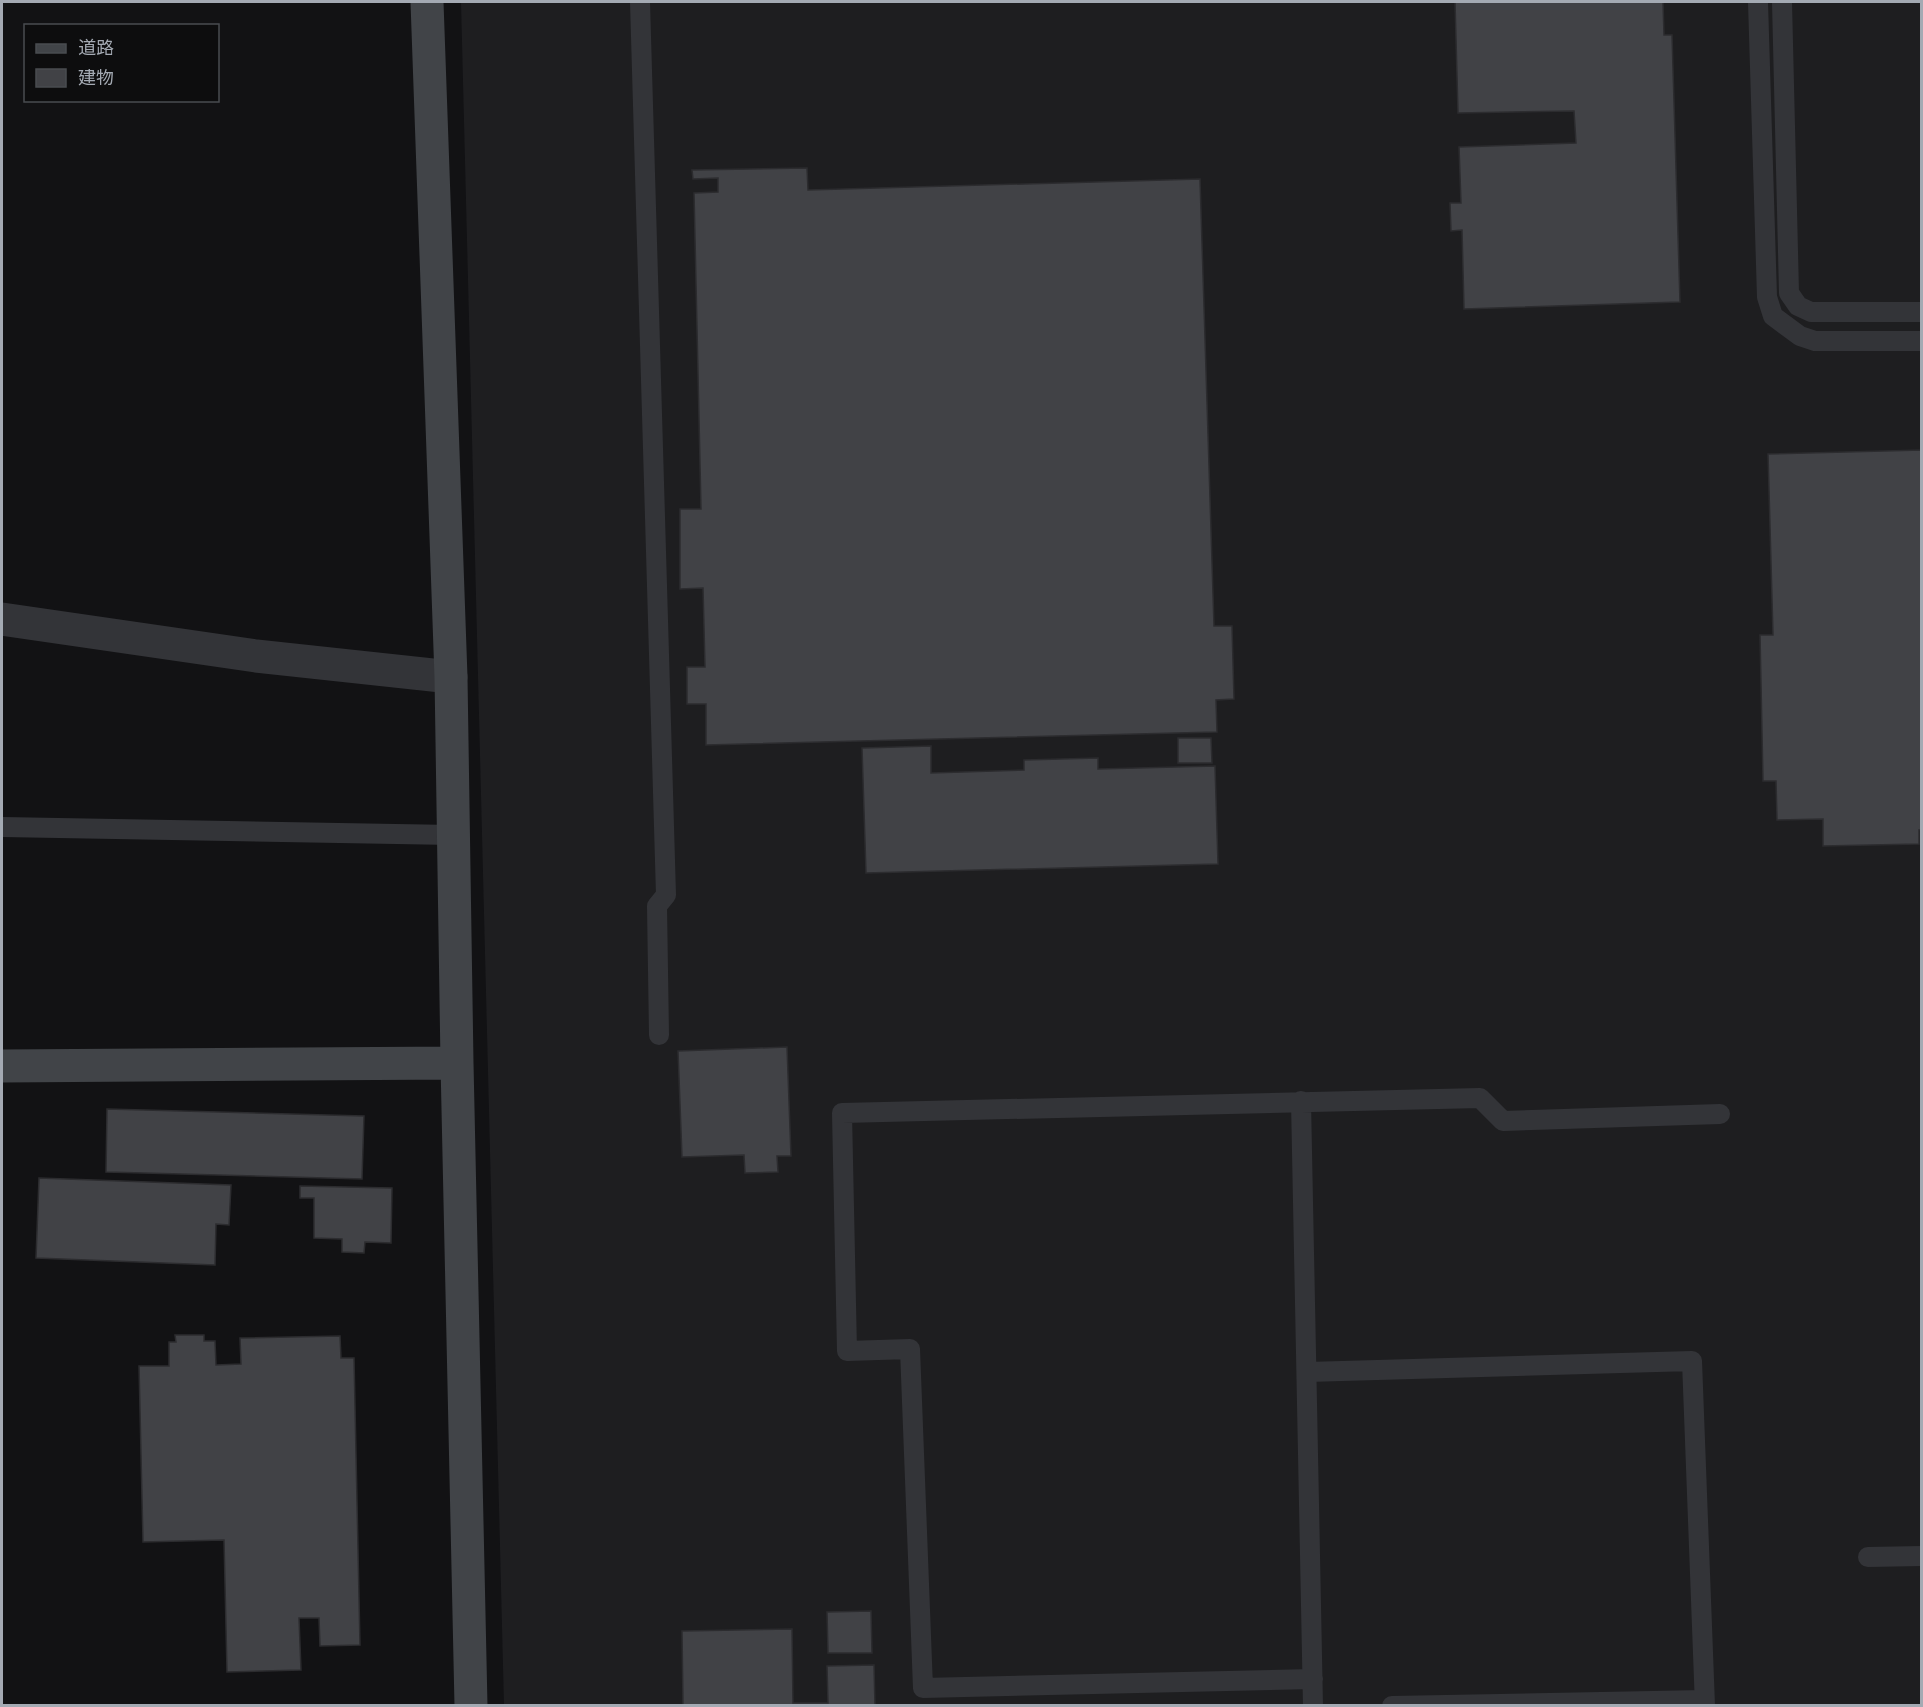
<svg xmlns="http://www.w3.org/2000/svg" width="1923" height="1707" viewBox="0 0 1923 1707" font-family="'Sofia Sans Condensed','Noto Sans JP',sans-serif">
<style>
.built{fill:#1e1e20}
.building{fill:#414246;stroke:#2c2c2f;stroke-width:1.5}
.lines{fill:none;stroke-linecap:round;stroke-linejoin:round}
.lane{stroke:#333438;stroke-width:20}
.street{stroke:#333438;stroke-width:33}
.secondary{stroke:#414448;stroke-width:33}
</style>
<rect width="100%" height="100%" fill="#121214"/>
<!-- built -->
<path class="built" d="M461 2H1921V1705H504Z"/>
<!-- building -->
<path class="building" d="M1455 2H1663L1664 35H1672L1680 302 1464 309 1462 230 1451 231 1450 203H1461L1459 147 1576 143 1574 111 1458 113Z
M807 168 808 190 1200 179 1214 626H1232L1234 699 1216 700 1217 732 706 745V704H687V667H705L703 588 680 589V509H701L694 193 718 192V178L693 179 692 170Z
M1922 450V830H1919V844L1823 846V819L1777 820 1776 781H1763L1760 635H1773L1768 454Z
M1178 738H1211L1212 763H1178Z
M931 746V773L1024 770V760L1098 758V769L1215 766 1218 864 866 873 862 748Z
M787 1047 791 1156H777L778 1172 745 1173 744 1155 682 1157 678 1051Z
M107 1109 364 1116 362 1179 106 1172Z
M39 1178 231 1185 229 1225 216 1224 215 1265 36 1258Z
M300 1186 392 1188 391 1243 365 1242 364 1253 342 1252V1239L314 1238V1198H300Z
M175 1335H204V1341H215L216 1365 241 1364 240 1338 340 1336 341 1358H354L360 1645 320 1646 319 1618H299L301 1670 227 1672 224 1540 143 1542 139 1366H169V1342H176Z
M871 1611 872 1653H828L827 1612Z
M792 1629 793 1703H828L827 1666 874 1665 875 1706H683L682 1631Z"/>
<g class="lines">
<!-- lane -->
<path class="lane" d="M640 2 666 895 657 906 659 1035
M1758 2 1767 297 1773 316 1800 336 1815 341H1922
M1782 2 1789 293 1798 306 1811 312H1922
M2 827 453 835
M1301 1101 1313 1706
M1307 1372 1692 1361 1705 1706
M1868 1557 1922 1556
M1313 1679 923 1688 910 1349 847 1351 842 1113 1480 1098 1503 1121 1720 1114
M1392 1706 1704 1700"/>
<!-- street -->
<path class="street" d="M2 619 256 656 451 677"/>
<!-- secondary -->
<path class="secondary" d="M427 2 451 677 457 1063 471 1706
M2 1066 457 1063"/>
</g>
<!-- border -->
<rect width="1923" height="1707" fill="none" stroke="#a4aab3" stroke-width="6"/>
<!-- legend -->
<rect x="24" y="24" width="195" height="78" fill="#0d0d0e" stroke="#494c50" stroke-width="1.5"/>
<rect x="36" y="44" width="30" height="9" fill="#414448" stroke="#494c50" stroke-width="1.5"/>
<text x="78" y="54" font-size="18" fill="#a4aab3">道路</text>
<rect x="36" y="69" width="30" height="18" fill="#414246" stroke="#494c50" stroke-width="1.5"/>
<text x="78" y="84" font-size="18" fill="#a4aab3">建物</text>
</svg>
